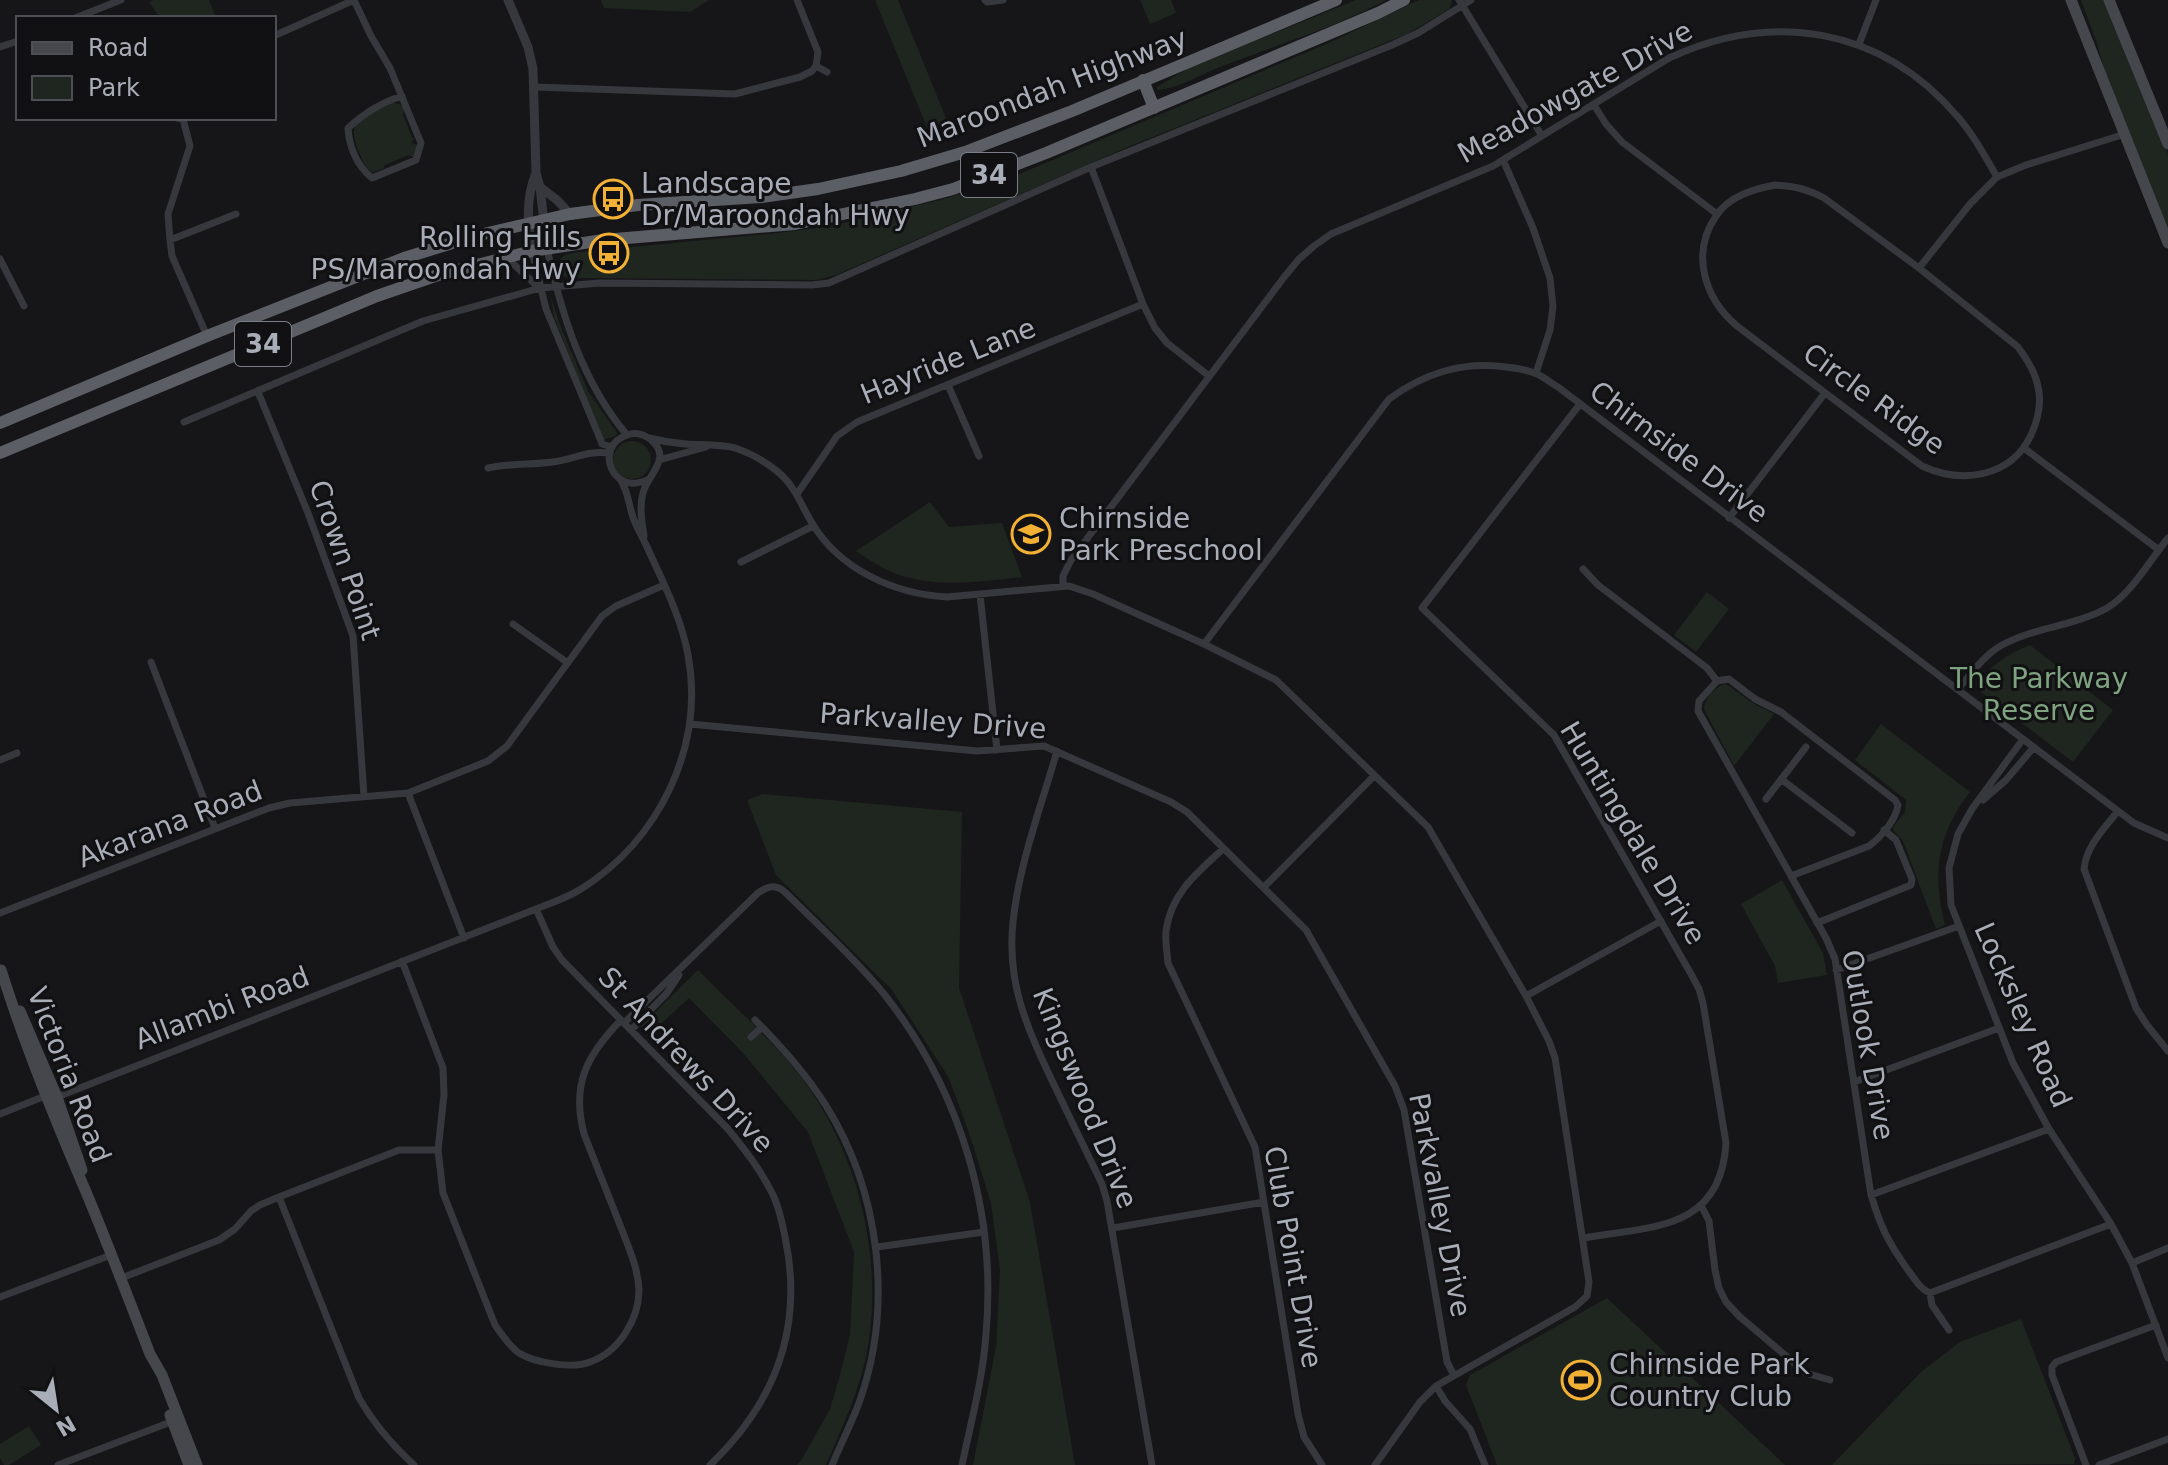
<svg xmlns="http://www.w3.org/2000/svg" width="2168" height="1465" viewBox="0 0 2168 1465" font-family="'DejaVu Sans',sans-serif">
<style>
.green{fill:#1e261f}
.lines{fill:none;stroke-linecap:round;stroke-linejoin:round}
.minor{stroke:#37383d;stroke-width:7}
.tertiary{stroke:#37383d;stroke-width:9}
.secondary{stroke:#45474d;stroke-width:11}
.trunk{stroke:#5b5e65;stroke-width:12}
.labels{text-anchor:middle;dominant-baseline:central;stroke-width:6;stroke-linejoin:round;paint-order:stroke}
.shield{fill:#111113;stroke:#7b7e86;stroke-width:2}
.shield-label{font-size:26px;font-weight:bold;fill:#a8adb8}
.street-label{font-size:28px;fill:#a8adb8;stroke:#111113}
.poi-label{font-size:28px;fill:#a8adb8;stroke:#111113;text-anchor:start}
.park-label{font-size:28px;fill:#7fa381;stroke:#111113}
</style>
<rect width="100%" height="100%" fill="#161618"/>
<!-- green -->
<path class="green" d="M153 0H209L216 18H160L149 2Z
M601 0H709L690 12 604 8Z
M875 0H898L948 123 928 130Z
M1140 0H1171L1176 13 1150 24Z
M1356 0H1386C1334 28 1276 45 1220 67 1201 74 1178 89 1157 90V87L1190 67Z
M1419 0H1451L1452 2 1449 9 1407 34 1123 149 836 275 816 280 576 278C572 278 566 278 563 276 555 271 557 258 566 255 570 253 574 253 579 252L787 232 830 226 944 199 1003 181 1331 42Z
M2081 0H2105L2168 154V231L2106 76 2097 43Z
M392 103C398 103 402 104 405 109L403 114 412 138H415L412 141 413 144 419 145 417 154 413 157 408 155 385 165 383 169 373 172C364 168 363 161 359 152 344 119 365 115 392 103Z
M551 297 560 325 588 391 617 433 616 436 603 440 554 317Z
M613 460a19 19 0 1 1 38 0a19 19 0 1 1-38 0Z
M930 502 949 527 1002 523 1022 577C975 582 926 590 883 568 874 563 865 557 856 551Z
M1707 592 1729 609 1696 652 1674 635Z
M2030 645 2113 710 2073 762 1980 691 1976 683C1992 665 2007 654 2030 645Z
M1726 684 1754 704 1774 714 1734 766 1704 709C1705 698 1715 686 1726 684Z
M1881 724 1970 792C1937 834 1932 874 1945 925L1936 929 1903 841 1894 831 1893 827 1905 812 1906 800 1855 760Z
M763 794 962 812 959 988 1030 1202 1075 1465H973L996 1347 1000 1270 991 1203 969 1133 949 1078 892 990 776 875 747 800Z
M1782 880 1823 953 1827 975 1778 983 1775 966 1741 904Z
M698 970C733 1006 773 1040 803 1080 860 1156 885 1264 866 1357 858 1394 841 1430 826 1465H797L802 1459 830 1409 840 1375 850 1335 854 1252 808 1132 743 1053 689 998 650 1034 641 1026Z
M1607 1298 1785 1465H1497L1466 1385 1470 1375Z
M2021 1319 2075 1458 2074 1464 1832 1465 1921 1372 1960 1342Z
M29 1426 41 1445 9 1465H4L0 1458V1444Z"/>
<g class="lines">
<!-- minor -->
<path class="minor" d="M985 0 987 2 1003 0
M1459 0 1542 136
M75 18 121 0
M276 35 354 0 371 36 390 68 421 143 416 160 372 178C357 166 349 147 348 128 365 113 380 103 402 96
M1859 44 1876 0
M0 47 18 41
M816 66 827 72
M535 87 735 94 800 77 812 71 816 66 818 52 797 0
M1594 105 1606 124 1622 142 1717 214
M177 118 183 119 190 146 168 214 170 240 172 256 207 336
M1503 160 1533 228 1550 278 1553 306 1550 330 1536 373
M1091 167 1143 304 1155 328 1167 343 1209 376
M1775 185C1794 186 1807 189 1824 198L1919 268 2018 347C2028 361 2037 375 2039 392 2041 407 2037 422 2031 435 2011 478 1961 484 1922 466L1737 326C1705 299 1690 254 1716 216 1729 196 1754 189 1775 185Z
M170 240 236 214
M547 249C562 315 582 382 627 435
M532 251 546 309 601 441 602 444 612 447
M506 257 538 287
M0 259 24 306
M1919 268 1970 204 1997 177 2026 165 2125 134
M948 385 979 456
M258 392 308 513 353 636 364 796
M1580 404 1422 608 1554 735 1691 974 1699 989 1703 1003 1726 1143C1721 1231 1651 1226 1584 1238
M184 422 423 321 540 288 600 283 812 285 829 283 1091 167 1392 45 1418 33 1471 0
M649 438C661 441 674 443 686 444 702 445 720 444 735 448 750 453 766 462 778 472 795 486 801 505 812 523 840 570 895 594 947 597L1069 586 1093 594 1204 644 1276 680 1428 827 1526 996 1549 1041 1555 1058 1589 1282 1587 1296 1575 1307 1436 1386 1420 1402 1375 1465
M2024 448 2159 550
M659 460 706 447
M488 468C510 463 531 465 553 462 574 459 588 450 610 453
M797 494 837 436 857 422 1143 304
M1729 518 1825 393
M644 536C642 522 639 507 643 493 647 475 674 458 650 439 643 434 635 432 627 435 593 446 612 498 649 479
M741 562 813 526
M1583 569 1598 585 1707 668 1717 681
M1063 585V576L1071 560 1285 276 1299 259 1314 246 1331 234 1493 166 1669 58C1772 10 1881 27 1957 116 1973 134 1985 156 1997 177
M980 595 997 750
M513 624 568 663
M1204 644 1389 399C1425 373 1462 361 1506 367 1516 368 1528 370 1537 374 1544 377 1551 383 1558 387L2118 811 2134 823 2168 838
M151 662 215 828
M1717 681 1699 701 1698 711 1826 938 1835 959 1871 1195C1881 1228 1888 1242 1908 1270 1915 1279 1920 1289 1930 1293L1932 1305 1949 1330
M1717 681 1729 679 1755 699 1781 712 1895 800 1898 805C1896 820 1881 837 1869 846L1791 876
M1958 689C1972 673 1984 655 2002 645 2035 627 2075 626 2107 608 2131 594 2151 559 2168 538
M690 724 977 751 1044 746 1171 802 1187 812 1306 930 1395 1086 1404 1110 1447 1362 1454 1375
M2023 739 1972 809 1958 834 1949 868 1951 905 2013 1063 2049 1129 2111 1224 2132 1263 2168 1358
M1057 751C1041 807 1019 864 1013 922 1006 987 1030 1034 1057 1091 1072 1122 1087 1153 1102 1184L1107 1201 1152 1465
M0 760 17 753
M1781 779 1852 833
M408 793 464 938
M1766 799 1806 747
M1983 800 2006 780 2034 747
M2118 811C2104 829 2086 846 2084 869L2136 1008 2147 1025 2168 1051
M1223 849C1197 873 1171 893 1166 931 1165 941 1167 952 1168 963L1255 1147 1298 1414 1304 1437 1322 1465
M1264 887 1374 776
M536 909 553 947 562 960 728 1129C745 1150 761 1170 773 1195 780 1209 783 1227 786 1242 803 1330 774 1404 710 1465
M0 913 269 808 290 803 408 793 488 761 507 746 602 616 616 606 664 585
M1817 923 1911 885 1912 879 1896 840 1884 830
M402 961 443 1068 444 1095 438 1150 443 1193 495 1325C502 1335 509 1346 519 1353 535 1363 572 1369 590 1362 619 1352 639 1319 639 1290 638 1267 628 1246 620 1225 608 1195 596 1164 584 1134 571 1084 587 1055 621 1020
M1836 970 1959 926
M1526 996 1661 921
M755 1020C781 1046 805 1073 825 1104 880 1191 894 1306 859 1403 851 1424 841 1444 832 1465
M624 1023 758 893C769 885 777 884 787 894 819 926 855 958 884 994 960 1090 997 1211 986 1334 983 1378 971 1422 962 1465
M631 1030 667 993 679 975
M751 1037 762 1027
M1854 1082 1999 1028
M57 1097 536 909C551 903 567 898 581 889 659 840 705 747 688 655 681 617 663 582 647 547 642 536 635 525 632 514 628 501 628 491 620 479
M0 1114 45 1096
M1871 1195 2049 1129
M279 1197 359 1398C374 1424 392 1445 414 1465
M1701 1205 1709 1221 1715 1270 1719 1288 1726 1302 1739 1316 1806 1373 1830 1380
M1113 1228 1264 1202
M877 1247 984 1232
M2132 1263 2168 1248
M119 1279 219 1240 235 1229 251 1211 260 1205 279 1197 399 1150H438
M1930 1293 2111 1224
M0 1297 111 1255
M1436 1386 1445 1401 1470 1429 1485 1465
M58 1465 176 1420
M2086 1465 2052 1375V1367L2056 1362 2156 1325
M2099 1465 2168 1439"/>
<!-- tertiary -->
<path class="tertiary" d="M508 0 528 47 533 69 536 173 540 187 547 249
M540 187 557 200 570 214
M532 251C528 223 525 200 536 173"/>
<!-- secondary -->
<path class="secondary" d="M2071 0 2168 243
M2109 0 2168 144
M1 970C26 1049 57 1124 89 1199 110 1250 130 1302 150 1354L162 1375 197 1465
M20 1011 57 1097 82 1170
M170 1415 189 1465"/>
<!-- trunk -->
<path class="trunk" d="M1143 80 1154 108
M0 423 207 336 404 258 475 236 570 214 638 205 761 197 818 189 901 171 965 152 1072 111 1336 0
M0 453 377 296 438 275 532 251 603 240 795 224 915 199 953 189 1046 153 1378 13 1404 0"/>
</g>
<!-- icons -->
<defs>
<symbol id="bus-ring" viewBox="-11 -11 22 22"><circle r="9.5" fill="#111113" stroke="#f2b134" stroke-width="1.5"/><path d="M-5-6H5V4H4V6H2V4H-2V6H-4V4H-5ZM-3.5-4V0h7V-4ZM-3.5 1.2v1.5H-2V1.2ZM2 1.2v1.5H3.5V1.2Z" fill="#f2b134"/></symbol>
<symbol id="school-ring" viewBox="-11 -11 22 22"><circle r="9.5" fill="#111113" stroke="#f2b134" stroke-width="1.5"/><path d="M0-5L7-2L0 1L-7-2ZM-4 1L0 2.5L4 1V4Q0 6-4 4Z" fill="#f2b134"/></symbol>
<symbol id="stadium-ring" viewBox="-11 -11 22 22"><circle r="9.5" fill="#111113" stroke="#f2b134" stroke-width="1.5"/><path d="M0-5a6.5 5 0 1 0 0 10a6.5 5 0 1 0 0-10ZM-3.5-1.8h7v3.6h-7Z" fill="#f2b134"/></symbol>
</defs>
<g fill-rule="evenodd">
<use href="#bus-ring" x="591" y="177" width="44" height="44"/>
<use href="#bus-ring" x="587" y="231" width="44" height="44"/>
<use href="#school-ring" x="1009" y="512" width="44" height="44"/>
<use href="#stadium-ring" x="1559" y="1358" width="44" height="44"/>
</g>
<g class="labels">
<!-- shield labels -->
<g class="shield">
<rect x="961" y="153" width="56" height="44" rx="6"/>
<rect x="235" y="322" width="56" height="44" rx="6"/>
</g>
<g class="shield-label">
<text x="989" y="175">34</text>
<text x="263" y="344">34</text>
</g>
<!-- street labels -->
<g class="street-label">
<text transform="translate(1052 88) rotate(-21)">Maroondah Highway</text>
<text transform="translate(1575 92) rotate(-29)">Meadowgate Drive</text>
<text transform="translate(948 361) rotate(-22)">Hayride Lane</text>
<text transform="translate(1874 399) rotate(36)">Circle Ridge</text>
<text transform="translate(1679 452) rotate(37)">Chirnside Drive</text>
<text transform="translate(345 560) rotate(71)">Crown Point</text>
<text transform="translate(933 721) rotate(4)">Parkvalley Drive</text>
<text transform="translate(170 824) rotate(-21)">Akarana Road</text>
<text transform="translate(1633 833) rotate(59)">Huntingdale Drive</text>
<text transform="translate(222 1008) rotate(-21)">Allambi Road</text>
<text transform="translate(2023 1015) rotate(66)">Locksley Road</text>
<text transform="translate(1868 1045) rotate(80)">Outlook Drive</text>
<text transform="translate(686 1060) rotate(47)">St Andrews Drive</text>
<text transform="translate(69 1075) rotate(69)">Victoria Road</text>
<text transform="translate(1085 1098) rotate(68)">Kingswood Drive</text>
<text transform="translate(1440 1205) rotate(79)">Parkvalley Drive</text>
<text transform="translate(1293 1257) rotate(80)">Club Point Drive</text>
</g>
<!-- poi labels -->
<g class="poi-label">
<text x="641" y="183">Landscape<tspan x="641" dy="32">Dr/Maroondah Hwy</tspan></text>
<text x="581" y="237" text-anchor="end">Rolling Hills<tspan x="581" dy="32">PS/Maroondah Hwy</tspan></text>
<text x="1059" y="518">Chirnside<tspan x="1059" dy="32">Park Preschool</tspan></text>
<text x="1609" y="1364">Chirnside Park<tspan x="1609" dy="32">Country Club</tspan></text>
</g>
<!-- park labels -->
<g class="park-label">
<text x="2039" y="678">The Parkway<tspan x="2039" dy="32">Reserve</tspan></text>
</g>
</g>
<!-- legend -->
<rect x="16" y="16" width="260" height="104" fill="#111113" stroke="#4d4f55" stroke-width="2"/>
<rect x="32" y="42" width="40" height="12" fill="#45474d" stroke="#4d4f55" stroke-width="2"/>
<text x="88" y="56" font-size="24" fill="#a8adb8">Road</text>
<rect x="32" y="76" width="40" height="24" fill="#1e261f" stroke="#4d4f55" stroke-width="2"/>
<text x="88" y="96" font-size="24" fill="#a8adb8">Park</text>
<!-- north arrow -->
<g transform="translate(56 1409) rotate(150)" stroke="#111113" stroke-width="6" paint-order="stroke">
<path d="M0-6L14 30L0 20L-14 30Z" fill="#a8adb8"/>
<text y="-12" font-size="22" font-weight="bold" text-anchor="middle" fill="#a8adb8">N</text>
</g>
</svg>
